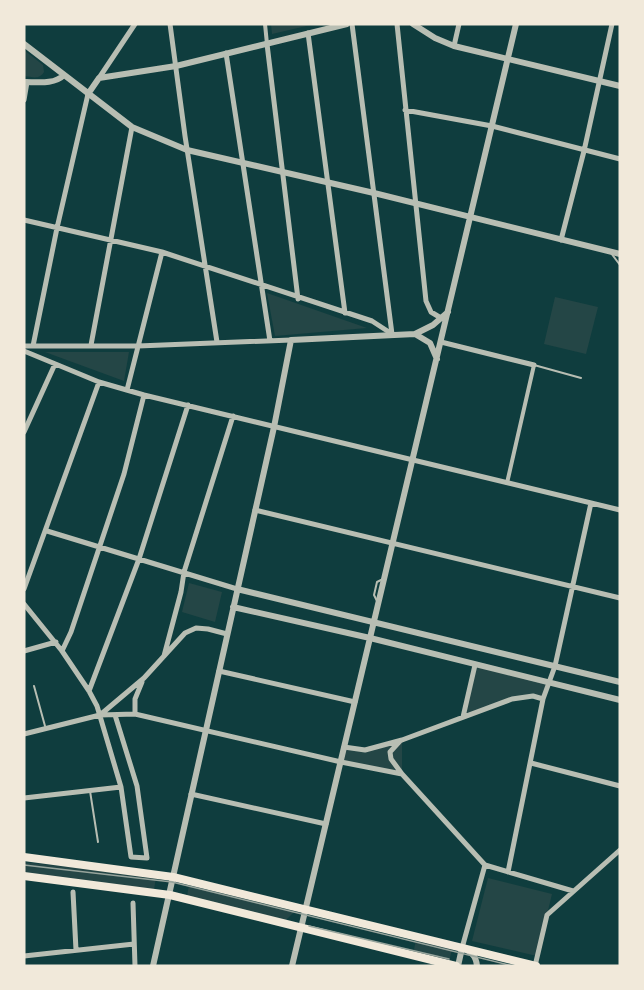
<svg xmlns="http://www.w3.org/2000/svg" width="644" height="990" viewBox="0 0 644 990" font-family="'Fira Sans Condensed',sans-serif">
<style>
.green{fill:#244646}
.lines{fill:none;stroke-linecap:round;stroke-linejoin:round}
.service{stroke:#b8beb3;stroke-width:2}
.pedestrian{stroke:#b8beb3;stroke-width:4}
.minor{stroke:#b8beb3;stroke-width:5}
.tertiary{stroke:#b8beb3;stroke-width:6}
.secondary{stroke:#f1e9da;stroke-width:8}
.tram{stroke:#97a49c;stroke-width:1.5}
</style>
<rect width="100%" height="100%" fill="#0f3d3e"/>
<!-- green -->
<path class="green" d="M271 24H315L272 34Z
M24 50 43 65 44 72C39 80 33 77 24 76Z
M267 293 367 328 275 336Z
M555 297 598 307 586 354 544 344Z
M45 352H129L124 381Z
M189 583 222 592 215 622 182 612Z
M475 665 549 683 543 699 523 696 463 717Z
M402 740V774L341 762 344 747 357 749Z
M24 862 156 877 154 890 24 873Z
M488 878 552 894 537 956 472 941Z
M189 885 295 911 285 921 187 896Z
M416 940 452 949 449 962 413 954Z"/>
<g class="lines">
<!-- service -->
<path class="service" d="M611 253 620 265
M534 365 581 378
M377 601 374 595 377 582 381 580
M34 686 45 726
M90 791 98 842"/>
<!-- pedestrian -->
<path class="pedestrian" d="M265 24 267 44
M507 483 534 365"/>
<!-- minor -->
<path class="minor" d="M170 24 185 136 217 342
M352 24 392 334
M397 24 426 301 431 312 441 318
M308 33 345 313
M267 44 298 299
M454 46 459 24
M226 53 270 341
M99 78 135 24
M24 100 27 82
M405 110 492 126 620 159
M24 220 162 252 372 321 392 334
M561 240 584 151 612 24
M441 342 534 365
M91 345 132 127
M24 346H138L291 340
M33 346 57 228 88 94
M24 351 99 382 144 395 620 510
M127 390 162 252
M24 432 55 364
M255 510 620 598
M47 531 237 589
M24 589 99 382
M24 604 62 651 89 691 97 706 121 787 131 857 147 858 137 786 115 715
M24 651 56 642
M62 651 71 632 124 474 144 395
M164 656 181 592 184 572 233 416
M219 671 355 702
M89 691 139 559 188 405
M135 714V699L142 682
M100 715 144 678 185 633 196 628 208 629 227 634
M463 717 475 665
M24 734 100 715 135 714 341 762 402 774 485 865
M400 741 390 752 391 759 402 774
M344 747 365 750 402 740 512 699 533 696 543 699
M531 763 620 786
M191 794 326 824
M24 798 121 787
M485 865 573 891
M508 872 543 699 555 666 591 503
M73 892 76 950
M133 903 135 966
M462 948 485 865
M24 956 134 944
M535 966 547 915 620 850"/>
<!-- tertiary -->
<path class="tertiary" d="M413 24 435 38 454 46 620 86
M24 44 132 127 187 150 374 193 620 254
M24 82C37 82 54 85 64 75
M88 94 99 78 176 66 347 24
M415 334 430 343 437 359
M237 589 620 682
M233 607 370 638 620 700
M153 966 274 427 291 340 415 334 433 325 448 312
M292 966 516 24
M458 966 462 948C472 952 476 956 477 966"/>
<!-- secondary -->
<path class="secondary" d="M24 857 173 877 536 966
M24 876 170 895 456 966"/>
<!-- tram -->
<path class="tram" d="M24 865 172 882 513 966
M309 926 449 959"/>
</g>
<!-- border -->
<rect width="644" height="990" fill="none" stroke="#f1e9da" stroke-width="51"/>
</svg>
